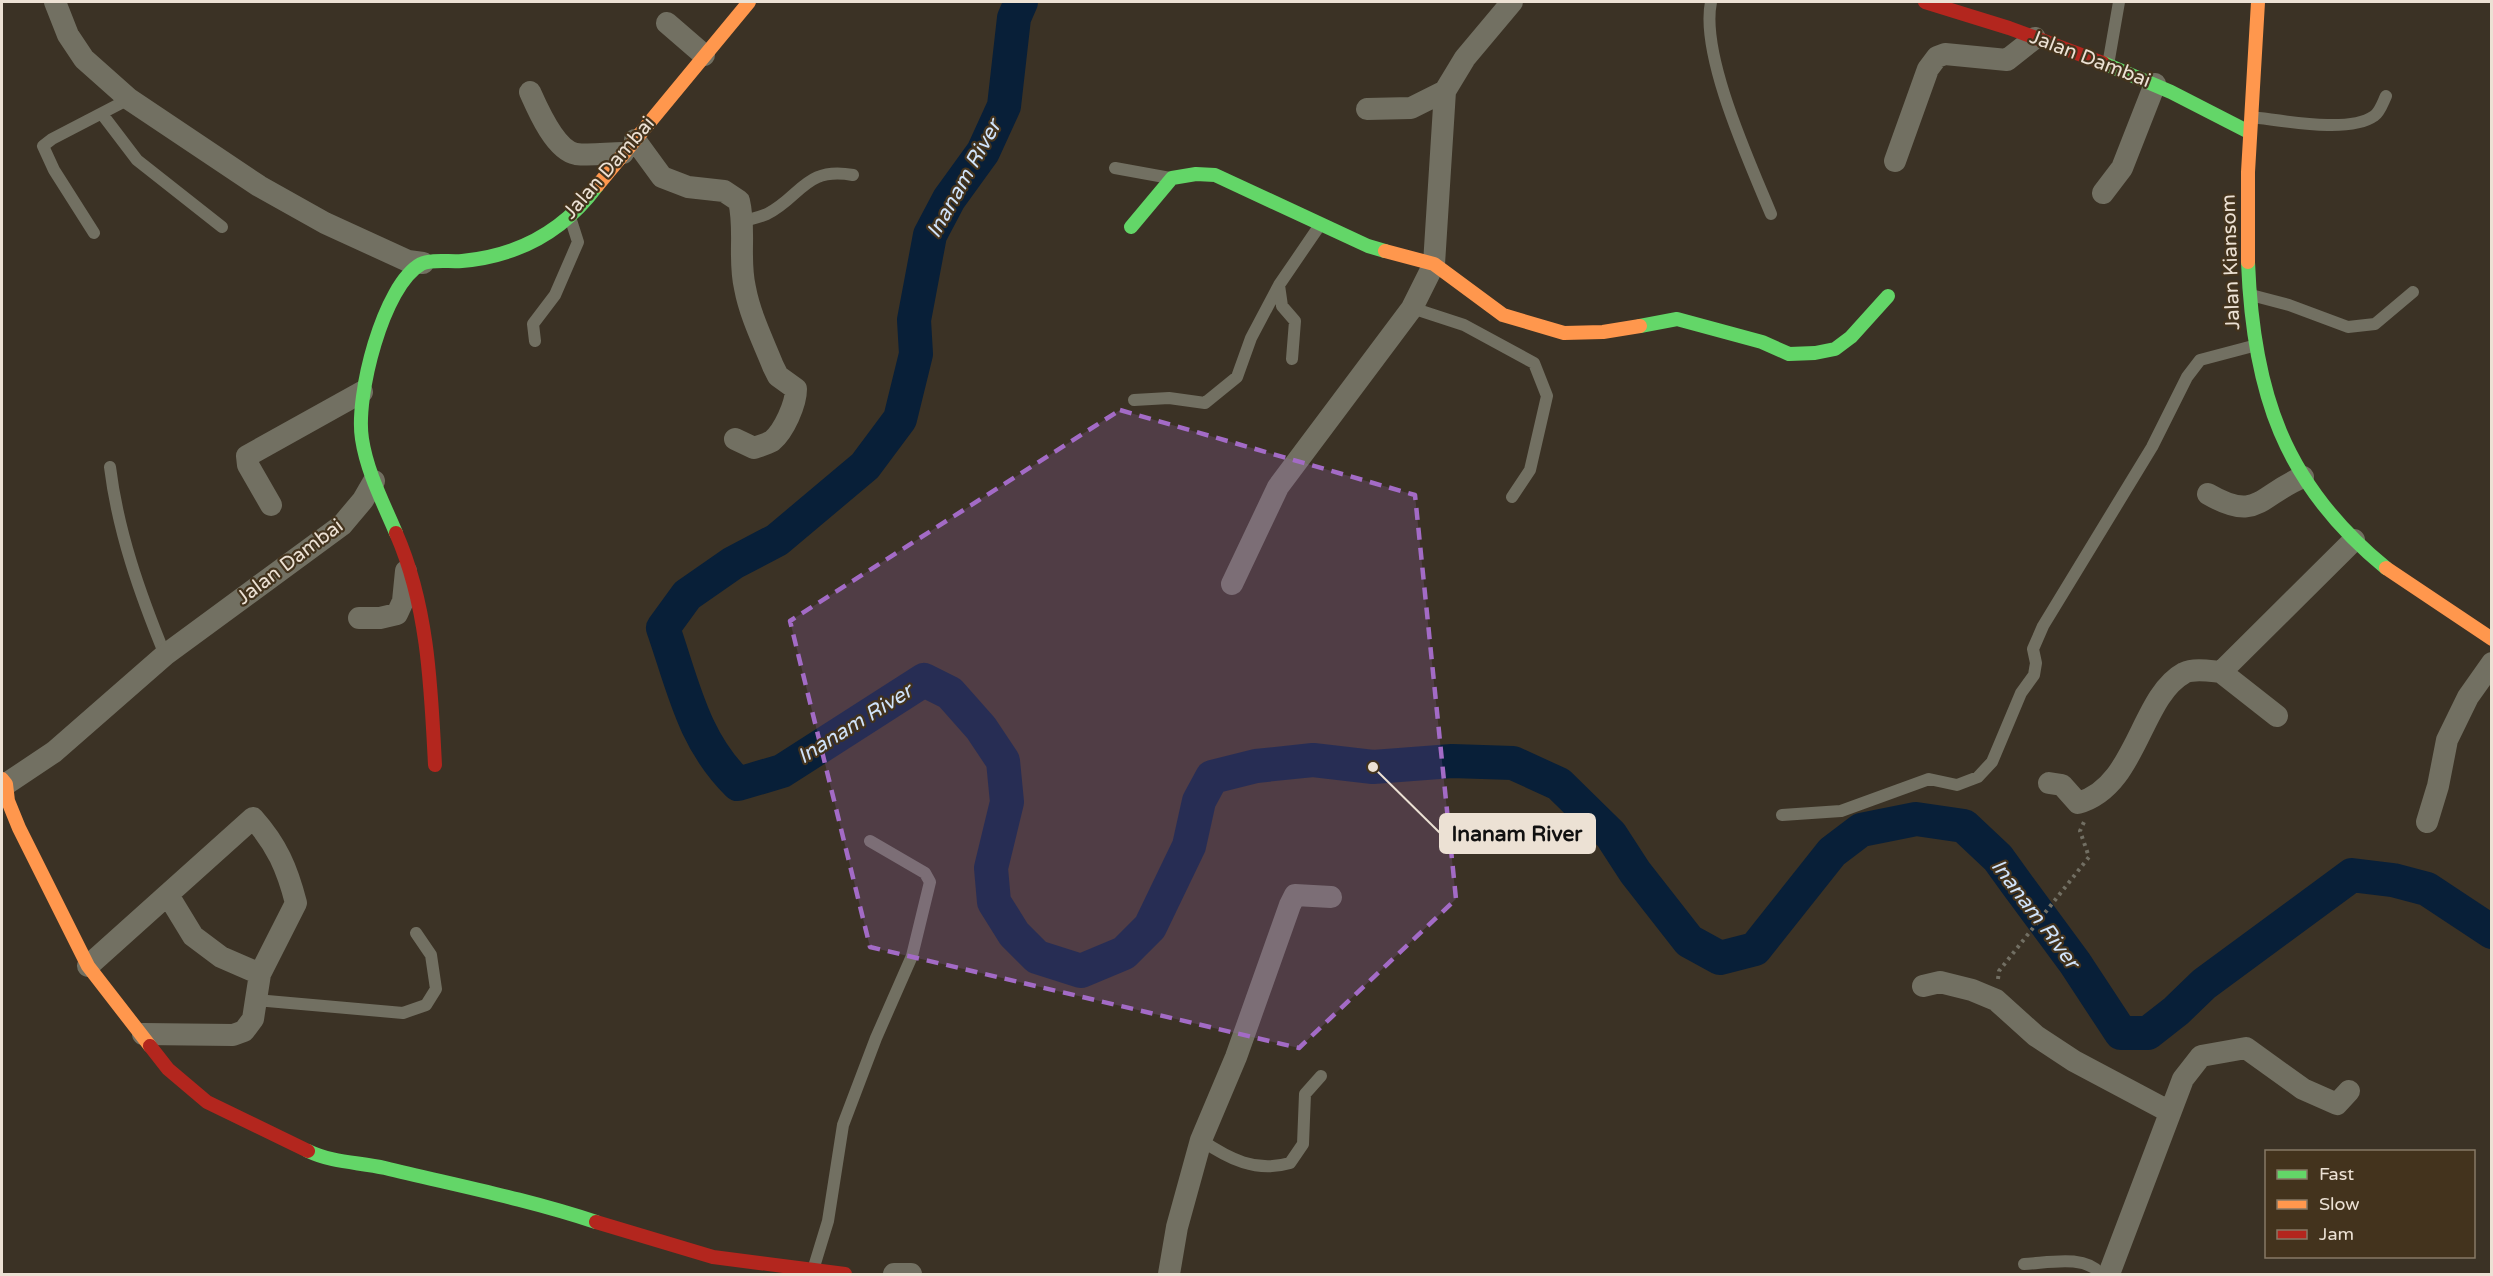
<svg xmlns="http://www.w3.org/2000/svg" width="2493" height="1276" viewBox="0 0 2493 1276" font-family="'Varela Round',sans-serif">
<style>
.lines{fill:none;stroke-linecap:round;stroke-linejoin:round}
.river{stroke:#081f38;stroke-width:34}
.path{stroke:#726f63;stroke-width:4;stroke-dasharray:3 4.5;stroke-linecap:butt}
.lane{stroke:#727062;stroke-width:12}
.street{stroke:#727062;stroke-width:22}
.fast{stroke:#63d668;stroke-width:14}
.slow{stroke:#ff974d;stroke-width:14}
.jam{stroke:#b3261e;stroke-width:14}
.marked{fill:#a36bc6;fill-opacity:0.2;stroke:#a36bc6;stroke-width:4.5;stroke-dasharray:12 8;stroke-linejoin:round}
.labels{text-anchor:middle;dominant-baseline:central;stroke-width:4.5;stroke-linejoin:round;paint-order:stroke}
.street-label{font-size:20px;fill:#ece1d4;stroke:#43331d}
.water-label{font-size:21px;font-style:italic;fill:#d0e3fa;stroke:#43331d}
.leader{fill:none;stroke:#ece1d4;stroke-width:2}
.callout-dot{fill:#ece1d4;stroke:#43331d;stroke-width:2}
.callout{fill:#ece1d4;stroke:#ece1d4;stroke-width:2}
.callout-label{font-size:21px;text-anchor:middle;font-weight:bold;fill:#111}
</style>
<rect width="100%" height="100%" fill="#3b3225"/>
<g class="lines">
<!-- river -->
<path class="river" d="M1021 2 1014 18 1004 106 983 152 949 199 930 235 914 320 916 354 900 419 865 466 777 540 733 563 687 595 663 628C683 685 693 740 738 784L782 771 924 680 950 693 981 728 1003 761 1007 802 991 868 994 902 1014 934 1037 957 1081 971 1124 953 1150 927 1189 846 1199 801 1212 777 1256 766 1313 760 1373 767 1452 761 1513 763 1559 784 1611 835 1635 872 1689 941 1720 958 1755 949 1832 852 1861 830 1916 819 1964 826 1998 858 2016 883 2075 963 2121 1033H2148L2176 1011 2204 984 2352 875 2393 880 2427 889 2492 932"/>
<!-- path -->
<path class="path" d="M1998 979 1999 971 2089 857 2080 831 2084 822"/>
<!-- lane -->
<path class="lane" d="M1711 2C1700 55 1750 163 1771 214
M2108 65 2119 2
M102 114 137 160 222 227
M2251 117C2281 120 2349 134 2374 116 2380 112 2383 102 2386 96
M1115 168 1170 178
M744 221C751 219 760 217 767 214 801 197 805 166 853 175
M94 233 54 170 43 146 52 139 129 99
M1279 285 1282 306 1295 321 1292 359
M2251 295 2289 305 2348 327 2375 324 2413 292
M1412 308 1464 325 1534 363 1547 396 1530 470 1512 497
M535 341 533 324 555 295 578 242 570 217
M1134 400 1169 398 1205 403 1237 377 1251 338 1279 285 1320 225
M110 467C118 532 140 594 165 655
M1782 815 1841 811 1929 779 1957 785 1978 777 1992 762 2021 693 2034 675 2036 663 2033 649 2043 626 2152 447 2187 377 2200 360 2253 346
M256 1000 403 1013 426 1005 436 989 431 955 416 933
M1201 1140C1229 1159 1256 1173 1290 1163L1303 1144 1305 1094 1321 1076
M2024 1264C2048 1263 2084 1254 2101 1274
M813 1270 828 1221 843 1125 876 1038 912 956 930 882 925 873 870 841"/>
<!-- street -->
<path class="street" d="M55 2 68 35 84 59 129 99 259 186 325 223 408 261 423 263
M667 23 704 55
M530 92C538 110 555 150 576 154 591 156 608 153 623 153
M1367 109 1411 108 1445 91
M635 140 662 177 688 187 724 191 739 201C746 230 738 259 745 288 750 315 763 341 773 366L778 376 796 389C796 404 784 431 772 441 767 444 759 446 754 448L735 439
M1895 161 1928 69 1937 57 1945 54 2007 60 2035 38
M2103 193 2122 168 2155 84
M2208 494C2258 523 2259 495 2303 477
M271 505 248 465 247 456 362 392
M1232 584 1278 487 1412 308 1434 264 1445 91 1465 58 1512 2
M359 618H380L397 614 403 601 406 571
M2221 672 2277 716
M2049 783 2062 785 2078 803C2137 787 2140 697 2184 673 2194 668 2210 671 2221 672L2354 540
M6 784 54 752 165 655 342 525 363 500 374 481
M2427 822 2438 786 2447 740 2468 697 2492 663
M168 895 193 936 221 957 260 974
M88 966 253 818C277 845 287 868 296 903L260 974 253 1019 244 1031 233 1035 143 1034
M1923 986 1940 982 1972 990 1996 1000 2036 1036 2074 1061 2170 1112
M894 1274H911
M1169 1274 1177 1227 1201 1140 1236 1057 1290 905 1295 895 1331 897
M2109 1274 2183 1079 2201 1056 2246 1048 2303 1089 2337 1104 2349 1091"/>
<!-- fast -->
<path class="fast" d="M2103 63 2171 92 2249 132
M1131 227 1172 178 1196 174 1215 175 1368 246 1385 251
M2248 262C2253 391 2283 484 2386 568
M1640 326 1677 319 1762 342 1789 354 1815 353 1835 349 1851 337 1888 296
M396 533C383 502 367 472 362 439 355 397 383 285 421 264 431 259 450 262 462 261 518 256 563 232 597 186
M308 1151C333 1163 359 1162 385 1168 455 1185 527 1199 596 1222"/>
<!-- slow -->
<path class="slow" d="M597 186 749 2
M1385 251 1434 264 1503 315 1564 333 1603 332 1640 326
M2248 262V172L2258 2
M2386 568 2492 639
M2 779 6 784 8 801 19 828 88 966 150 1046"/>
<!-- jam -->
<path class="jam" d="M1925 2 2009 28 2103 63
M396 533C428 606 431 686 435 765
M150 1046 168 1069 207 1102 308 1151
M596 1222 713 1257 845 1274"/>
</g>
<!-- marked area -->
<path class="marked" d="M1120 410 1415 495 1456 899 1299 1048 870 947 790 621Z"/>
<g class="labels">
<!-- street labels -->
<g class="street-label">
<text transform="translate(2090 59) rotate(21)">Jalan Dambai</text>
<text transform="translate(609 168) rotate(-49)">Jalan Dambai</text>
<text transform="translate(2231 262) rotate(-92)">Jalan Kiansom</text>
<text transform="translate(290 562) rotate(-37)">Jalan Dambai</text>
</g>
<!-- water labels -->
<g class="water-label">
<text transform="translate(964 179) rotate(-61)">Inanam River</text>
<text transform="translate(855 724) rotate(-32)">Inanam River</text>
<text transform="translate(2035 914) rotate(53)">Inanam River</text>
</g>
</g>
<!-- callouts -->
<path class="leader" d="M1373 767L1440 833"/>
<circle class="callout-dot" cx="1373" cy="767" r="6"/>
<rect class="callout" x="1440" y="814" width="155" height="39" rx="6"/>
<g class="callout-label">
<text x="1517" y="841">Inanam River</text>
</g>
<!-- border -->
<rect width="2493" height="1276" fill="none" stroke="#ece1d4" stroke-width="6"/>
<!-- legend -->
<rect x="2265" y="1150" width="210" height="108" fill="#43331d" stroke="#877966" stroke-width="1.5"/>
<rect x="2277" y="1170" width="30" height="9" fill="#63d668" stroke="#877966" stroke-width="1.5"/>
<text x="2319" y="1180" font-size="18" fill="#ece1d4">Fast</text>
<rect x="2277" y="1200" width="30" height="9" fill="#ff974d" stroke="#877966" stroke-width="1.5"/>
<text x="2319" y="1210" font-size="18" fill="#ece1d4">Slow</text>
<rect x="2277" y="1230" width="30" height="9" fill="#b3261e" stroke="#877966" stroke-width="1.5"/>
<text x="2319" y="1240" font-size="18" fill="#ece1d4">Jam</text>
</svg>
